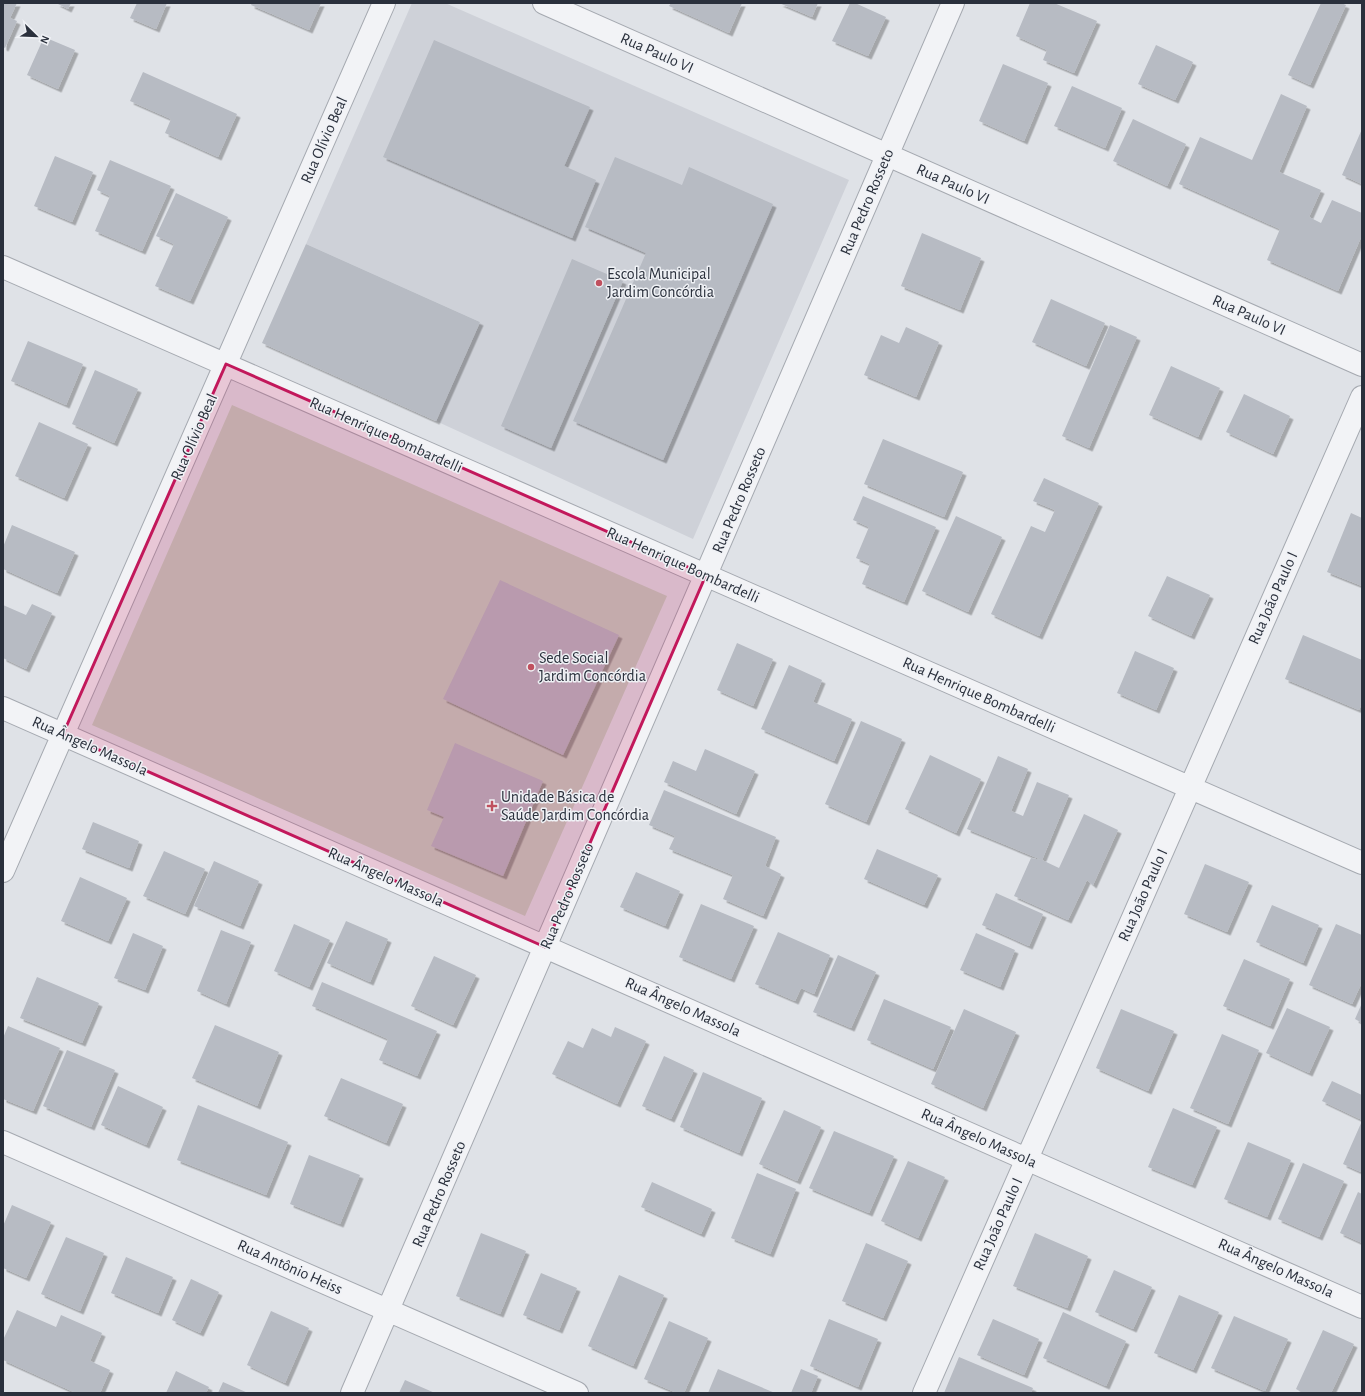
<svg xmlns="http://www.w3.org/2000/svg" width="1365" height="1396" viewBox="0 0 1365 1396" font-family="'Alegreya Sans',sans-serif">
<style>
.built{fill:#ced1d8}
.green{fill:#c5d0c1}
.building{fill:#b7bbc3;filter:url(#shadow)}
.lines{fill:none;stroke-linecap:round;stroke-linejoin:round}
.minor-casing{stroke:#a5a9b0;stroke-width:24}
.minor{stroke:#f2f3f6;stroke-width:22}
.marked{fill:#c2185b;fill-opacity:0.2;stroke:#c2185b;stroke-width:3;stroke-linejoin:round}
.poi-dot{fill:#c0505e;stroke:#eff1f5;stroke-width:1.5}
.labels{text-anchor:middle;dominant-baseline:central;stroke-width:3;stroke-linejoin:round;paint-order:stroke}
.street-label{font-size:16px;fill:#2a303c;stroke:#eff1f5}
.poi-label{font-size:16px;fill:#2a303c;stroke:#eff1f5;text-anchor:start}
</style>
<defs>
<filter id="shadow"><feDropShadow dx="3.5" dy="3.5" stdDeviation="0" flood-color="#0004"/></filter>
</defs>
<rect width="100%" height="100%" fill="#dfe2e7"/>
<!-- built -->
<path class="built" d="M412 3H445L849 180 693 539 436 421 480 322 306 244Z"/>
<!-- green -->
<path class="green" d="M232 405 667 596 525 916 92 725Z"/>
<!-- building -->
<path class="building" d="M3 3H17L10 18 17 21 5 48 3 47Z
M56 3H71L68 9Z
M137 3H167L156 29 130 18Z
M252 3H321L309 30 251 5Z
M671 3H742L729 33 669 6Z
M779 3H818L812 17Z
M850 3H855L886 17 868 56 832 41Z
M1030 3H1054L1097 21 1074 73 1043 60 1047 50 1016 36Z
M1321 3H1341L1346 5 1310 85 1288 75Z
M44 37 75 50 58 89 27 75Z
M434 40 590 107 564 166 596 180 572 238 383 157Z
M1156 45 1193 62 1175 100 1138 84Z
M1003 64 1048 83 1024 141 979 121Z
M143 72 237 114 218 157 165 133 171 119 130 101Z
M1072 86 1122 108 1105 148 1054 126Z
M1281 94 1307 106 1279 172 1321 190 1309 217 1321 223 1332 200 1362 213V235L1338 291 1267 260 1280 229 1179 184 1200 137 1252 160Z
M1133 119 1186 144 1167 186 1113 161Z
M1362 129V184L1342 175Z
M55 156 93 172 72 222 34 206Z
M615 157 682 185 689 167 773 204 663 460 573 421 646 253 585 227Z
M110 160 171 186 142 251 95 231 110 196 97 190Z
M176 193 228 217 190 301 155 286 174 244 156 236Z
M922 233 981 258 960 310 901 286Z
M306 244 480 322 436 421 262 343Z
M572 259 623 281 551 448 501 426Z
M1051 299 1105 323 1086 366 1032 342Z
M1110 325 1137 337 1089 448 1062 436Z
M906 327 939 342 916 397 864 375 881 335 899 343Z
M28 341 83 364 66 405 11 381Z
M1171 366 1220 388 1198 437 1149 415Z
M95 370 138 389 114 443 72 424Z
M1244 394 1290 416 1273 454 1226 432Z
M39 422 88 444 64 498 15 476Z
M883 439 963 472 944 517 864 484Z
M1044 478 1099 503 1039 636 991 614 1031 526 1045 532 1055 510 1033 501Z
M863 496 936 527 904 602 862 584 870 564 856 558 869 527 853 520Z
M1351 513 1362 518V586L1327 572Z
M956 516 1002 537 968 612 922 591Z
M12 525 75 552 57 593 3 569V547Z
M1167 576 1210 595 1191 636 1148 616Z
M500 580 619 635 563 755 443 699Z
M32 604 52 613 26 669 3 658V605L26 615Z
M1303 635 1362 660V703L1359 710 1285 679Z
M737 643 773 659 753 706 717 690Z
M1135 651 1174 668 1156 710 1117 693Z
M789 665 822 680 813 702 852 719 834 761 761 729Z
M861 721 902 739 866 822 825 804Z
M455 743 543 781 503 876 431 846 444 817 427 810Z
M705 749 755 771 736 814 664 782 673 761 696 771Z
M930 755 981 779 956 833 905 809Z
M998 756 1028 769 1011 811 1023 816 1037 782 1069 795 1042 860 967 829Z
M664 790 776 837 765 866 781 874 763 916 723 899 733 875 669 849 675 836 649 825Z
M1084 814 1118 830 1093 885 1087 880 1068 920 1014 896 1031 858 1042 860 1059 868Z
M93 822 139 841 129 868 82 849Z
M877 849 938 875 924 905 864 879Z
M164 851 205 869 185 914 143 896Z
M214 861 259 881 240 926 194 906Z
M1205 864 1249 882 1227 932 1184 914Z
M636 872 680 891 665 926 620 907Z
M80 877 127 898 108 941 61 921Z
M996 893 1043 914 1029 946 982 925Z
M701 904 754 926 731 979 679 957Z
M1272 905 1319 925 1303 963 1256 942Z
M346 921 388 939 370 982 327 963Z
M294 924 330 940 309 987 274 971Z
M1336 924 1362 935V982L1352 1004 1309 985Z
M221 930 251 942 226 1004 197 991Z
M778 932 830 955 814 994 801 988 795 1001 755 984Z
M133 933 163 946 145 990 114 978Z
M976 933 1015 950 1000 987 960 970Z
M838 955 876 972 851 1028 813 1012Z
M434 956 476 975 453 1025 411 1006Z
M1244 959 1290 979 1270 1026 1223 1006Z
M37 977 99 1003 82 1043 20 1018Z
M322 982 437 1031 417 1076 379 1060 388 1039 312 1006Z
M884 999 951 1027 933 1069 867 1040Z
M1362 1003V1023L1355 1019Z
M1287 1008 1330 1027 1309 1073 1266 1053Z
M964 1009 1016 1032 983 1108 931 1084Z
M1121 1009 1174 1031 1148 1091 1096 1068Z
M215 1025 279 1052 257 1106 192 1078Z
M8 1026 60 1048 33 1111 3 1099V1038Z
M615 1027 646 1041 617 1104 552 1074 568 1041 583 1048 592 1028 611 1037Z
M1222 1034 1259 1050 1228 1124 1190 1108Z
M67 1050 115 1070 91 1127 43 1106Z
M664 1056 694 1070 671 1119 642 1106Z
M703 1072 762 1098 739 1153 680 1127Z
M341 1078 403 1104 386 1143 324 1116Z
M1332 1081 1362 1095V1120L1322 1101Z
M118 1086 163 1107 146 1145 101 1125Z
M198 1105 288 1142 266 1195 177 1160Z
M1173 1108 1217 1127 1192 1185 1148 1167Z
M784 1110 821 1127 797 1181 759 1164Z
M1362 1121V1170L1361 1172 1343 1164Z
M834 1131 894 1156 869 1213 809 1188Z
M1248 1142 1291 1160 1267 1217 1224 1199Z
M309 1155 360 1175 340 1224 290 1204Z
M908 1161 945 1177 918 1238 881 1221Z
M1303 1163 1344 1181 1319 1237 1278 1219Z
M757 1173 796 1189 770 1254 731 1238Z
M652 1182 712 1209 701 1234 641 1207Z
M1358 1192 1362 1194V1243L1340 1233Z
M12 1205 51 1222 26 1278 3 1268V1226Z
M481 1233 526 1251 500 1314 456 1296Z
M1035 1233 1088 1256 1067 1308 1013 1286Z
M66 1237 104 1253 80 1311 41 1294Z
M866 1243 908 1261 883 1318 842 1301Z
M126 1257 173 1277 158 1313 111 1293Z
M1114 1270 1152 1287 1133 1329 1095 1312Z
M541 1273 577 1288 559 1330 523 1315Z
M619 1275 664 1295 633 1366 588 1346Z
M191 1279 219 1292 200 1333 172 1320Z
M1179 1295 1219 1312 1193 1370 1154 1353Z
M17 1310 56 1327 61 1315 102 1333 90 1361 110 1370 100 1393H76L3 1360V1340Z
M271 1311 309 1328 285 1383 247 1365Z
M1063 1312 1126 1341 1106 1386 1043 1358Z
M1234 1316 1288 1339 1265 1391 1211 1368Z
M829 1319 878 1339 858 1387 810 1366Z
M993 1319 1039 1339 1024 1375 977 1355Z
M669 1321 708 1338 684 1393H677L644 1379Z
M1323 1330 1354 1344 1331 1393H1303L1296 1389Z
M959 1357 1033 1388 1031 1393H944Z
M718 1369 775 1393H708Z
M801 1369 818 1376 811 1393H791Z
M176 1371 209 1387 206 1393H166Z
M405 1380 435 1393H399Z
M223 1382 248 1393H218Z"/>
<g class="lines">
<defs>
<path id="minor" d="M544 3 1362 365
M3 267 1362 863
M3 708 1362 1307
M3 871 384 3
M3 1142 577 1393
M352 1393 953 3
M924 1393 1362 397"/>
</defs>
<!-- minor casing -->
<use href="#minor" class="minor-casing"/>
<!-- minor -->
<use href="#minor" class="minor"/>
</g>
<!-- marked area -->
<path class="marked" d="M226 364 706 575 545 947 63 734Z"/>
<!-- markers -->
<g class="poi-dot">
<circle cx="599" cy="283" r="4"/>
<circle cx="531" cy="667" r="4"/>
<path d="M490 800h4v4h4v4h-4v4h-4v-4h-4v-4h4z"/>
</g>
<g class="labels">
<!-- street labels -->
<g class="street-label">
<text transform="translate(657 53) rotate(24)">Rua Paulo VI</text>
<text transform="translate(324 140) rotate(-66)">Rua Olívio Beal</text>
<text transform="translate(953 184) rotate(24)">Rua Paulo VI</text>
<text transform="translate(867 202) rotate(-67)">Rua Pedro Rosseto</text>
<text transform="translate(1249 315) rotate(24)">Rua Paulo VI</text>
<text transform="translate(386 435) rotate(24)">Rua Henrique Bombardelli</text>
<text transform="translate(194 437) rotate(-66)">Rua Olívio Beal</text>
<text transform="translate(739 500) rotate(-67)">Rua Pedro Rosseto</text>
<text transform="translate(683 565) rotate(24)">Rua Henrique Bombardelli</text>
<text transform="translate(1273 598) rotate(-66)">Rua João Paulo I</text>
<text transform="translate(979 695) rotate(24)">Rua Henrique Bombardelli</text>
<text transform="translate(90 746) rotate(24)">Rua Ângelo Massola</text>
<text transform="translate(386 877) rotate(24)">Rua Ângelo Massola</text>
<text transform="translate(1143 895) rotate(-66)">Rua João Paulo I</text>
<text transform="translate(567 896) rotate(-67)">Rua Pedro Rosseto</text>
<text transform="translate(683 1007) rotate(24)">Rua Ângelo Massola</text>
<text transform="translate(979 1138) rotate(24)">Rua Ângelo Massola</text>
<text transform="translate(439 1194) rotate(-67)">Rua Pedro Rosseto</text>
<text transform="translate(998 1224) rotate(-66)">Rua João Paulo I</text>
<text transform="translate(290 1267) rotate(24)">Rua Antônio Heiss</text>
<text transform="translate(1276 1268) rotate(24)">Rua Ângelo Massola</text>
</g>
<!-- poi labels -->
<g class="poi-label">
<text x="607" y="274">Escola Municipal<tspan x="607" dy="18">Jardim Concórdia</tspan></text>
<text x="539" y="658">Sede Social<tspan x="539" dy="18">Jardim Concórdia</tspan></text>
<text x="501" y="797">Unidade Básica de<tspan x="501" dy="18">Saúde Jardim Concórdia</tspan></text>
</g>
</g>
<!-- border -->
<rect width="1365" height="1396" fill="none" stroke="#2a303c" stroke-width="8"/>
<!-- north arrow -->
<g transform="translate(36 36) rotate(113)" stroke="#eff1f5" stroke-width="3" paint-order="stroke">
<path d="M0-3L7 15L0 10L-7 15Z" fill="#2a303c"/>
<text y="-6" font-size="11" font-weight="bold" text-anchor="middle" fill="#2a303c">N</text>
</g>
</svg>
